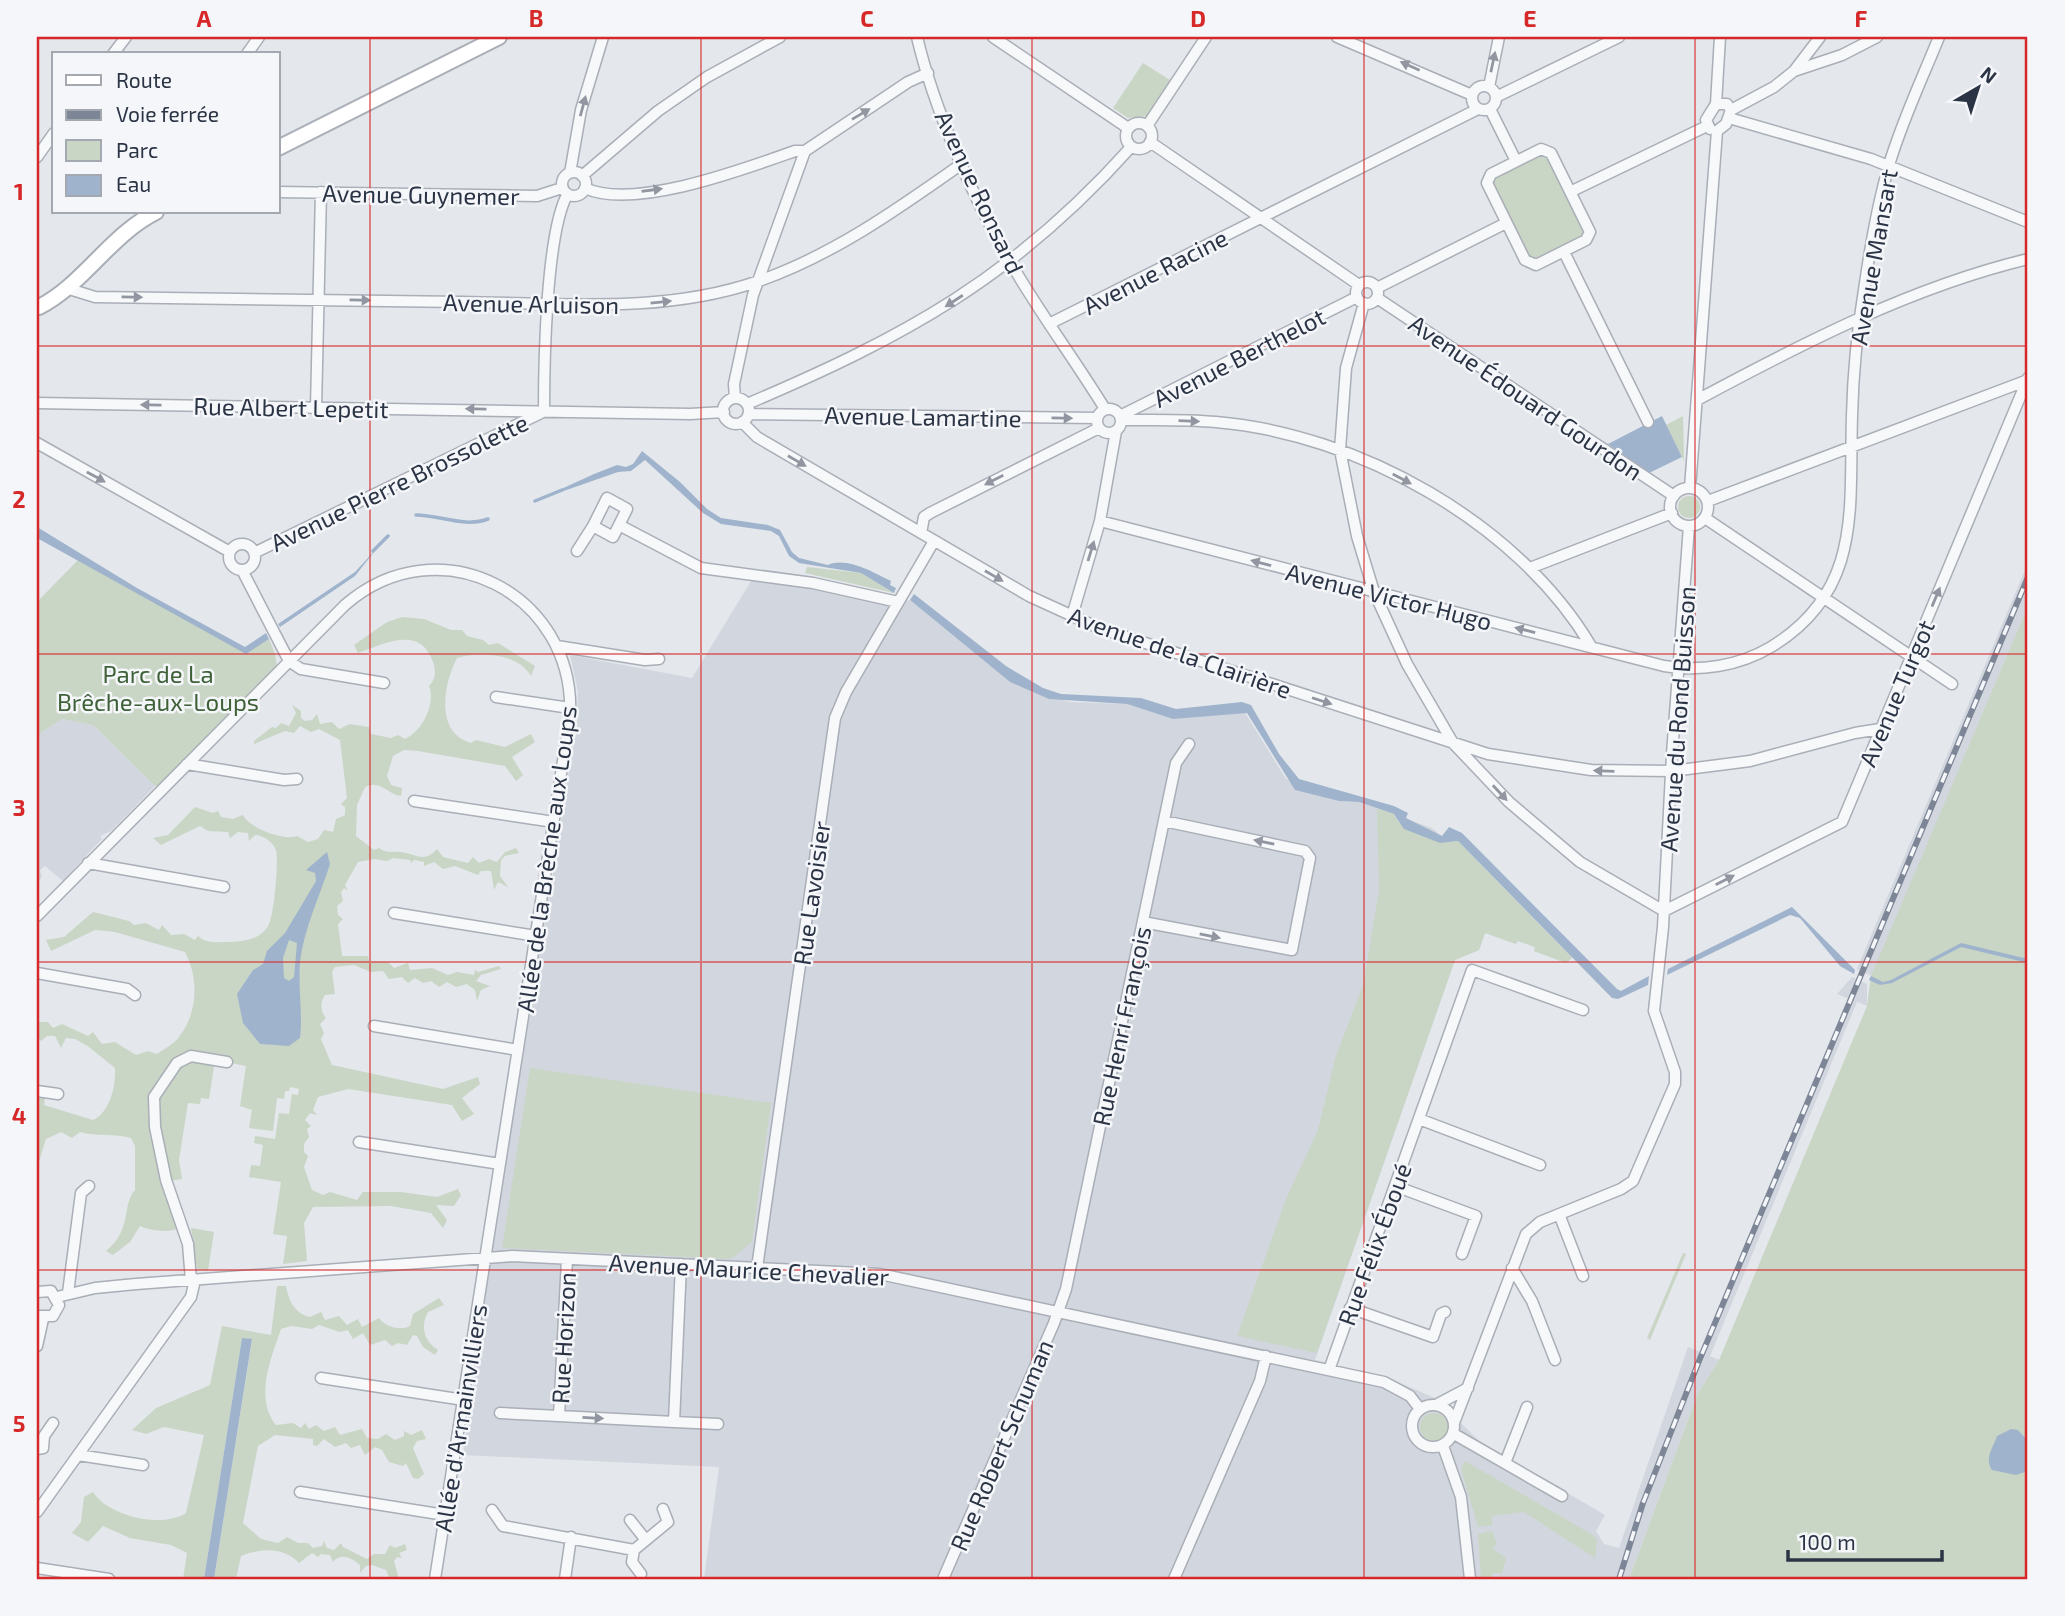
<svg xmlns="http://www.w3.org/2000/svg" width="2065" height="1616" viewBox="0 0 2065 1616" font-family="'Exo 2',sans-serif">
<style>
.built{fill:#d2d6de}
.green{fill:#c9d6c5}
.water{fill:#9fb4cc;fill-rule:evenodd}
.lines{fill:none;stroke-linecap:round;stroke-linejoin:round}
.stream{stroke:#9fb4cc;stroke-width:3.5}
.street-casing{stroke:#a9aeb7;stroke-width:13}
.secondary-casing{stroke:#a9aeb7;stroke-width:18}
.street{stroke:#f7f8fa;stroke-width:10}
.secondary{stroke:#fff;stroke-width:14}
.rail-casing{stroke:#7d8696;stroke-width:6}
.rail{stroke:#f4f6f9;stroke-width:3.5;stroke-dasharray:10;stroke-linecap:butt}
.oneway{fill:#9196a0}
.grid{fill:none;stroke:#d62828;stroke-width:2;stroke-opacity:0.55}
.labels{text-anchor:middle;dominant-baseline:central;stroke-width:5;stroke-linejoin:round;paint-order:stroke}
.street-label{font-size:24px;fill:#2b3445;stroke:#f4f6f9}
.park-label{font-size:24px;fill:#3f6138;stroke:#f4f6f9}
.neatline{fill:none;stroke:#d62828;stroke-width:2.5}
.grid-label{font-size:23px;text-anchor:middle;font-weight:bold;fill:#d62828}
</style>
<rect width="100%" height="100%" fill="#e4e7ec"/>
<!-- built -->
<path class="built" d="M2028 563V606L1872 976 1857 969Z
M751 581 803 587 888 605 910 600 1010 682 1069 702 1127 704 1173 719 1244 711 1286 779 1339 801 1359 802 1432 828 1510 894 1572 957 1566 963 1534 951 1535 947 1518 941 1516 944 1485 933 1479 950 1455 960 1315 1360 1387 1377 1437 1399 1479 1441 1605 1515 1596 1531 1604 1544 1619 1548 1688 1347 1701 1352 1849 999 1837 994 1852 977 1867 984V1006L1857 1002 1710 1356 1719 1360 1698 1393 1629 1579H704L719 1467 463 1455 492 1249 577 722 578 692 570 655 692 678Z
M62 719 93 725 155 786 111 831 100 836 102 839 95 846 63 881 45 866 40 870 42 877 37 883V735Z"/>
<!-- green -->
<path class="green" d="M1143 63 1170 80 1147 116 1128 118 1113 108Z
M1547 150 1588 237 1530 264 1488 178Z
M1683 416 1684 461 1666 425Z
M1678 507a11 11 0 1 1 22 0a11 11 0 1 1-22 0Z
M78 560 246 653 269 639 275 654 278 673 164 784 155 786 93 725 62 719 37 735V602Z
M807 567 861 573 894 593 805 573Z
M2028 606V1579H1629L1698 1393 1719 1360 1867 1006 1871 976Z
M402 617 424 619 451 630H462L467 636 483 640 489 645 498 643 535 666 531 676C518 653 479 651 457 658 443 685 435 733 471 743L476 740 505 747 531 734 535 742 512 757 523 775 516 781 505 766 418 751 404 750 393 756 387 776 391 785 402 788 401 796C387 794 380 779 365 787L357 805 356 836 374 850 379 848C388 854 391 851 400 852 415 853 424 864 437 849L443 857 468 863 473 857 479 863 489 859 497 862 505 852 516 848 519 853 505 856 501 860 500 876 508 887 498 882 494 890 491 871H481L478 875 455 866 443 869 434 862 424 866V862L414 860 411 863 410 860 393 858 387 861 374 859 358 862 345 885 348 891 344 888 341 892 343 901 337 906 338 915 343 919 338 924 342 956H368L369 961 388 962 394 968 408 963 410 970 432 968 448 975 457 972 474 975 475 970 478 972 499 966 501 969 481 975 476 981 490 986 481 990 477 1001 475 990 467 984 456 987 447 982 439 987 431 981 423 983 415 978 408 983 402 977 389 979 383 971 371 972 354 965 335 967 332 972 335 994 325 995C320 1003 320 1011 326 1018L320 1024 324 1033 321 1039 332 1065 443 1089 478 1077 480 1084 462 1098 474 1114 462 1121 452 1105 348 1089 318 1097 313 1110 317 1115 310 1113 305 1120 311 1126 307 1129 309 1137 304 1144V1152L308 1156 304 1167 312 1190 323 1195 330 1192 357 1200 363 1192H401L437 1197 458 1189 461 1195 454 1206 436 1205 447 1220 443 1228 431 1213 391 1206 313 1207 304 1223 307 1261 283 1264 287 1236 273 1234 281 1182 249 1177 251 1165 260 1166 263 1145 254 1143 255 1136 275 1139 279 1113 289 1114 292 1094 298 1095 299 1089 290 1087 289 1091H285L284 1099 277 1098 273 1131 249 1128 252 1110 240 1106 246 1066 215 1060 209 1099 201 1098 200 1104 188 1103 179 1160 182 1179 170 1181 183 1226C173 1234 151 1231 140 1226L130 1242 113 1255 106 1251C133 1229 121 1206 135 1190V1146L131 1138C114 1133 97 1137 80 1132L72 1138 61 1132 46 1139 37 1168V1096L45 1097 44 1105 93 1120C110 1112 116 1086 115 1068L89 1047 75 1039 66 1038 61 1048 55 1036H47L41 1041 37 1036V1022H48L53 1028 62 1024 88 1036 93 1032 102 1044 115 1042 136 1055 148 1051 157 1054C163 1050 176 1042 179 1037 198 1013 199 978 185 952L115 932 95 930 51 951 46 940 64 937 93 912 129 921 134 925 146 923 159 930 162 925 171 935 184 934 195 940 198 936C206 944 218 942 229 942 243 941 259 941 268 926 274 918 279 859 276 850 273 842 263 835 255 835L249 841 248 833 238 832 230 838 228 832 208 831 200 826 161 845 153 838 168 835 195 807 213 813 218 811 221 817 233 819 243 815C250 829 285 841 297 836L308 842 318 839 324 830 333 832 336 819 345 815V807L341 804 347 798 340 740 319 729 311 732 300 726 294 733 285 731 254 744V741L272 727 276 728 281 723 289 726 296 713 292 705 301 711V718L305 721 312 720 317 714 320 724 332 722 339 729 350 724 369 727 371 734 391 738 398 735 405 739C423 731 436 703 429 686 435 680 436 673 434 665 422 624 386 643 358 653L354 645 387 622Z
M1377 809 1394 814 1398 822 1440 843 1458 841 1572 958 1566 963 1534 951 1535 947 1518 941 1516 944 1485 933 1479 950 1455 960 1317 1353 1237 1336 1286 1199 1318 1130 1335 1059 1363 985 1379 891Z
M530 1068 771 1103 752 1242 731 1259 502 1248Z
M191 1228 214 1232 208 1271 197 1269Z
M1683 1253 1686 1254 1650 1340 1647 1338Z
M277 1286H286C289 1301 294 1313 310 1317L321 1312 325 1320 339 1316 347 1325 358 1319 362 1327 379 1318C385 1327 400 1331 410 1326L413 1314 439 1298 444 1305 428 1312C420 1327 424 1341 438 1350L435 1355 423 1347 417 1336 413 1335 407 1345 398 1343 392 1346 385 1340 370 1345 363 1333 353 1339 348 1330 340 1332 319 1325 312 1329 291 1326 281 1329C271 1358 254 1398 276 1425L293 1423 301 1428 305 1423 309 1429 316 1425 324 1431 335 1427 340 1435 362 1429 367 1438 378 1439 386 1434 395 1440 404 1436V1431L411 1435 422 1430 426 1439 417 1441 413 1448 424 1474 418 1479 413 1478 406 1463 403 1466 389 1462 382 1450 375 1447 365 1455 360 1445 351 1448 346 1443 335 1447 324 1439 317 1446 313 1445V1439L275 1435 258 1446 243 1523 261 1539 278 1543 287 1537 298 1543H308L313 1548 322 1546 324 1541 327 1548 334 1550 341 1543 343 1547 367 1559 374 1554H385L390 1545 395 1548 405 1544 407 1550 399 1553 402 1558 397 1557 394 1561 399 1579H390L386 1570 372 1565 366 1566 360 1573V1565C352 1558 341 1552 333 1562L330 1555 321 1554 318 1557 312 1553 299 1563C284 1547 261 1548 241 1556L236 1579H214L252 1340 242 1338 204 1579H183L187 1553 171 1545 130 1538 103 1526 88 1542 72 1533 81 1522 84 1497 93 1492C108 1516 162 1529 186 1513L204 1435 164 1427 146 1434 132 1430 156 1408 210 1385 222 1326 271 1335Z
M1420 1427a14 14 0 1 1 28 0a14 14 0 1 1-28 0Z
M1465 1461 1593 1535 1597 1539 1595 1558 1524 1512 1492 1516V1525L1478 1527 1461 1469Z
M1492 1531 1497 1543 1493 1549 1506 1558 1502 1573H1492V1579H1481L1478 1534Z"/>
<!-- water -->
<path class="water" d="M1662 416 1682 457 1649 473 1608 444Z
M642 451 680 482 707 509 721 518 768 525 780 530 792 552 799 558 828 565C847 556 876 574 891 581L890 585 896 588 894 593 861 573 799 563 789 556 779 536 771 531 721 524 703 513 645 460 631 471 618 472 535 501 594 474 617 465 626 467 633 464Z
M37 527 137 588 245 647 266 633 269 639 246 654 37 538Z
M378 547 355 576 280 627 278 624 355 572Z
M914 594 1006 666 1043 688 1061 694 1141 698 1176 709 1242 702 1251 705 1279 754 1299 779 1394 806 1408 813 1406 818 1442 836 1449 827 1462 833 1617 989 1621 991 1649 976 1648 985 1618 999 1612 998 1458 841 1440 843 1404 829 1394 814 1359 802 1339 801 1295 790 1247 713 1173 719 1127 704 1049 699 1010 682 910 600Z
M327 852 330 864C320 896 304 928 300 962 298 987 303 1015 300 1038L289 1046 260 1044 243 1023 237 994 253 970 263 964 267 951 285 933 316 881 315 873 306 870ZM289 940 297 943 294 977 289 981 284 978 283 958Z
M1792 907 1855 970 1854 974 1840 966 1800 918 1790 915 1667 975 1668 969Z
M1961 943 2028 959V963L1961 947 1892 983 1880 985 1869 980 1871 976 1883 982 1891 980Z
M242 1338 252 1339 214 1579H204Z
M2011 1429 2018 1430 2028 1441V1471L2016 1475 1992 1470C1984 1458 1993 1448 1997 1436Z"/>
<g class="lines">
<!-- stream -->
<path class="stream" d="M535 501 562 490
M416 515C440 515 464 528 488 519
M373 551 388 536"/>
<defs>
<path id="street" d="M917 37C934 109 974 201 1012 265 1041 315 1075 360 1105 409
M993 37 1128 128
M1337 37 1472 95
M113 54 126 37
M247 54 259 37
M1794 71 1820 37
M1472 98a12 12 0 1 1 24 0a12 12 0 1 1-24 0Z
M1489 87 1499 37
M1496 97 1619 37
M1716 104 1720 37
M1716 104H1727L1731 110 1726 124 1717 131
M1490 109 1516 161
M1731 110 1774 87 1794 71 1842 55 1877 37
M1729 118 1871 159 2028 222
M1126 136a13 13 0 1 1 26 0a13 13 0 1 1-26 0Z
M1147 126 1206 37
M1710 129 1706 120 1716 104
M1150 142 1359 285
M1541 149 1551 153 1590 232 1586 240 1536 265 1525 260 1487 183 1491 174Z
M37 157 54 133
M562 184a12 12 0 1 1 24 0a12 12 0 1 1-24 0Z
M570 173 581 110 603 37
M582 176 658 111 707 77 780 37
M585 188C633 211 747 168 795 151H805
M1572 191 1707 126
M278 192 537 196 562 188
M1564 252 1648 422
M1356 293a11 11 0 1 1 22 0a11 11 0 1 1-22 0Z
M66 288 95 297C218 298 340 300 462 302 560 303 662 314 756 282 832 256 898 209 963 163
M1377 288 1506 223
M1377 298 1674 496
M1364 303 1346 368 1340 450 1357 536 1374 592 1407 664 1453 743 1509 802 1580 862 1664 911
M1049 324 1478 109
M735 398 734 384 753 295 805 151 908 82 928 73
M723 411a13 13 0 1 1 26 0a13 13 0 1 1-26 0Z
M1697 400C1803 343 1912 287 2028 259
M37 403 690 414 724 412
M747 404C905 337 1015 277 1131 147
M316 408 321 192
M1097 421a12 12 0 1 1 24 0a12 12 0 1 1-24 0Z
M544 411C544 363 546 235 567 195
M749 414 1097 418
M1120 416 1357 297
M1121 420C1153 420 1185 419 1216 422 1358 434 1518 523 1591 646
M742 422 757 437 1029 596 1099 628 1488 754 1591 770 1672 771 1750 761 1855 733 1880 729
M37 443 230 552
M1690 488 1717 131
M1670 507a19 19 0 1 1 38 0a19 19 0 1 1-38 0Z
M607 498 627 509 613 537 593 526Z
M1708 501 2028 380
M1705 518 1952 684
M1100 521 1664 666C1700 672 1739 666 1771 647 1863 591 1849 509 1852 416 1853 374 1857 332 1864 290 1870 248 1877 206 1889 165 1902 121 1922 79 1939 37
M619 525 701 568 813 583 898 602
M921 533 924 517 930 513 1099 428
M229 557a13 13 0 1 1 26 0a13 13 0 1 1-26 0Z
M577 551 593 526
M254 553 541 413
M1530 568 1672 513
M242 570 289 661 301 669 384 683
M1072 616 1100 521 1116 431
M557 646 645 660 659 659
M496 697 570 708
M187 764 284 780 297 779
M414 801 554 822
M88 863 224 887
M1664 911 1842 822 2028 378
M394 913 536 936
M37 916 345 605C439 523 576 594 570 716L435 1579
M1143 922 1292 950 1310 858 1305 851 1164 821
M37 973 127 989 135 995
M374 1026 518 1050
M37 1091 58 1094
M1419 1119 1540 1165
M359 1142 500 1164
M1395 1186 1476 1216 1462 1254
M1559 1214 1583 1276
M567 1259 559 1416 674 1422 681 1264
M757 1268 835 718 846 692 934 541
M1512 1268 1532 1301 1555 1360
M191 1280 188 1244 166 1180 155 1127 154 1097 177 1063 191 1056 227 1062
M37 1292 51 1291 59 1305 53 1316H37
M68 1293 81 1193 89 1186
M57 1297 95 1288 136 1284 512 1256 880 1274 1384 1382 1410 1396 1420 1409
M1350 1308 1433 1337 1441 1314 1445 1312
M37 1346 43 1319
M1329 1370 1472 970 1583 1010
M321 1378 464 1400
M1412 1426a21 21 0 1 1 42 0a21 21 0 1 1-42 0Z
M1436 1405 1468 1388
M500 1413 559 1416
M674 1422 718 1424
M1454 1423 1526 1234 1540 1222 1621 1189 1633 1181 1675 1084V1072L1654 1011 1663 927 1672 754 1689 526
M1454 1434 1562 1496
M1443 1446 1461 1497 1470 1579
M37 1449 43 1448 44 1436 53 1423
M78 1455 143 1465
M1505 1463 1527 1407
M300 1492 445 1515
M492 1510 503 1526 634 1550 668 1522 663 1509
M37 1512 191 1297 195 1280
M630 1520 645 1539
M634 1550 632 1562 641 1574
M37 1568 109 1579
M565 1579 571 1537
M943 1579 1054 1323 1066 1289 1176 763 1189 744
M1174 1579 1260 1381 1266 1356"/>
<path id="secondary" d="M278 148 499 37
M39 307C84 284 110 235 156 212"/>
</defs>
<!-- street casing -->
<use href="#street" class="street-casing"/>
<!-- secondary casing -->
<use href="#secondary" class="secondary-casing"/>
<!-- street -->
<use href="#street" class="street"/>
<!-- secondary -->
<use href="#secondary" class="secondary"/>
<defs>
<path id="rail" d="M1619 1579 1643 1503 1699 1361 2028 577"/>
</defs>
<!-- rail casing -->
<use href="#rail" class="rail-casing"/>
<!-- rail -->
<use href="#rail" class="rail"/>
</g>
<!-- one-way arrows -->
<defs><path id="oneway-solid" d="M-6-.8H1V-3.2L6.5 0L1 3.2V.8H-6Z" transform="scale(1.75)"/></defs>
<g class="oneway">
<use href="#oneway-solid" transform="translate(1493 62) rotate(-78)"/>
<use href="#oneway-solid" transform="translate(1410 66) rotate(-156)"/>
<use href="#oneway-solid" transform="translate(583 106) rotate(-75)"/>
<use href="#oneway-solid" transform="translate(861 114) rotate(-31)"/>
<use href="#oneway-solid" transform="translate(652 190) rotate(-8)"/>
<use href="#oneway-solid" transform="translate(132 297) rotate(1)"/>
<use href="#oneway-solid" transform="translate(360 300) rotate(1)"/>
<use href="#oneway-solid" transform="translate(954 301) rotate(147)"/>
<use href="#oneway-solid" transform="translate(661 302) rotate(-6)"/>
<use href="#oneway-solid" transform="translate(151 405) rotate(-179)"/>
<use href="#oneway-solid" transform="translate(476 409) rotate(-179)"/>
<use href="#oneway-solid" transform="translate(1062 418) rotate(1)"/>
<use href="#oneway-solid" transform="translate(1189 421) rotate(2)"/>
<use href="#oneway-solid" transform="translate(797 461) rotate(30)"/>
<use href="#oneway-solid" transform="translate(96 477) rotate(29)"/>
<use href="#oneway-solid" transform="translate(1402 479) rotate(28)"/>
<use href="#oneway-solid" transform="translate(994 480) rotate(153)"/>
<use href="#oneway-solid" transform="translate(1091 551) rotate(-73)"/>
<use href="#oneway-solid" transform="translate(1261 563) rotate(-165)"/>
<use href="#oneway-solid" transform="translate(994 576) rotate(30)"/>
<use href="#oneway-solid" transform="translate(1936 597) rotate(-67)"/>
<use href="#oneway-solid" transform="translate(1525 630) rotate(-166)"/>
<use href="#oneway-solid" transform="translate(1322 701) rotate(18)"/>
<use href="#oneway-solid" transform="translate(1604 771) rotate(-178)"/>
<use href="#oneway-solid" transform="translate(1500 793) rotate(47)"/>
<use href="#oneway-solid" transform="translate(1264 842) rotate(-168)"/>
<use href="#oneway-solid" transform="translate(1725 880) rotate(-27)"/>
<use href="#oneway-solid" transform="translate(1210 936) rotate(11)"/>
<use href="#oneway-solid" transform="translate(593 1418) rotate(3)"/>
</g>
<!-- grid -->
<path class="grid" d="M370 37V1579M701 37V1579M1032 37V1579M1364 37V1579M1695 37V1579M37 346H2028M37 654H2028M37 962H2028M37 1270H2028"/>
<g class="labels">
<!-- street labels -->
<g class="street-label">
<text transform="translate(980 192) rotate(65)">Avenue Ronsard</text>
<text transform="translate(421 194) rotate(1)">Avenue Guynemer</text>
<text transform="translate(1873 257) rotate(-80)">Avenue Mansart</text>
<text transform="translate(1155 271) rotate(-27)">Avenue Racine</text>
<text transform="translate(531 303) rotate(1)">Avenue Arluison</text>
<text transform="translate(1239 357) rotate(-27)">Avenue Berthelot</text>
<text transform="translate(1526 397) rotate(34)">Avenue Édouard Gourdon</text>
<text transform="translate(291 407) rotate(1)">Rue Albert Lepetit</text>
<text transform="translate(923 416) rotate(1)">Avenue Lamartine</text>
<text transform="translate(399 482) rotate(-26)">Avenue Pierre Brossolette</text>
<text transform="translate(1389 596) rotate(14)">Avenue Victor Hugo</text>
<text transform="translate(1180 652) rotate(19)">Avenue de la Clairière</text>
<text transform="translate(1896 693) rotate(-67)">Avenue Turgot</text>
<text transform="translate(1677 719) rotate(-86)">Avenue du Rond Buisson</text>
<text transform="translate(546 859) rotate(-82)">Allée de la Brèche aux Loups</text>
<text transform="translate(811 893) rotate(-82)">Rue Lavoisier</text>
<text transform="translate(1121 1026) rotate(-78)">Rue Henri François</text>
<text transform="translate(1374 1244) rotate(-70)">Rue Félix Éboué</text>
<text transform="translate(749 1269) rotate(3)">Avenue Maurice Chevalier</text>
<text transform="translate(563 1338) rotate(-87)">Rue Horizon</text>
<text transform="translate(460 1418) rotate(-81)">Allée d'Armainvilliers</text>
<text transform="translate(1001 1445) rotate(-67)">Rue Robert Schuman</text>
</g>
<!-- park labels -->
<g class="park-label">
<text x="158" y="673">Parc de La<tspan x="158" dy="28">Brêche-aux-Loups</tspan></text>
</g>
</g>
<!-- border -->
<rect width="2065" height="1616" fill="none" stroke="#f4f6f9" stroke-width="77"/>
<!-- legend -->
<rect x="52" y="52" width="228" height="161" fill="#f4f6f9" stroke="#a4a8b1" stroke-width="2"/>
<rect x="66" y="75" width="35" height="10" fill="#ffffff" stroke="#a4a8b1" stroke-width="2"/>
<text x="116" y="88" font-size="21" fill="#2b3445">Route</text>
<rect x="66" y="110" width="35" height="10" fill="#7d8696" stroke="#a4a8b1" stroke-width="2"/>
<text x="116" y="122" font-size="21" fill="#2b3445">Voie ferrée</text>
<rect x="66" y="140" width="35" height="21" fill="#c9d6c5" stroke="#a4a8b1" stroke-width="2"/>
<text x="116" y="158" font-size="21" fill="#2b3445">Parc</text>
<rect x="66" y="175" width="35" height="21" fill="#9fb4cc" stroke="#a4a8b1" stroke-width="2"/>
<text x="116" y="192" font-size="21" fill="#2b3445">Eau</text>
<!-- north arrow -->
<g transform="translate(1978 88) rotate(39)" stroke="#f4f6f9" stroke-width="5" paint-order="stroke">
<path d="M0-5L12 26L0 18L-12 26Z" fill="#2b3445"/>
<text y="-10" font-size="19" font-weight="bold" text-anchor="middle" fill="#2b3445">N</text>
</g>
<!-- scale -->
<path d="M1788 1550v10h154v-10" fill="none" stroke="#2b3445" stroke-width="3.5"/>
<text x="1799" y="1550" font-size="21" fill="#2b3445" stroke="#f4f6f9" stroke-width="5" paint-order="stroke">100 m</text>
<rect x="38" y="38" width="1988" height="1540" class="neatline"/>
<g class="grid-label">
<text x="204" y="27">A</text>
<text x="536" y="27">B</text>
<text x="867" y="27">C</text>
<text x="1198" y="27">D</text>
<text x="1530" y="27">E</text>
<text x="1861" y="27">F</text>
<text x="19" y="200">1</text>
<text x="19" y="508">2</text>
<text x="19" y="816">3</text>
<text x="19" y="1124">4</text>
<text x="19" y="1432">5</text>
</g>
</svg>
